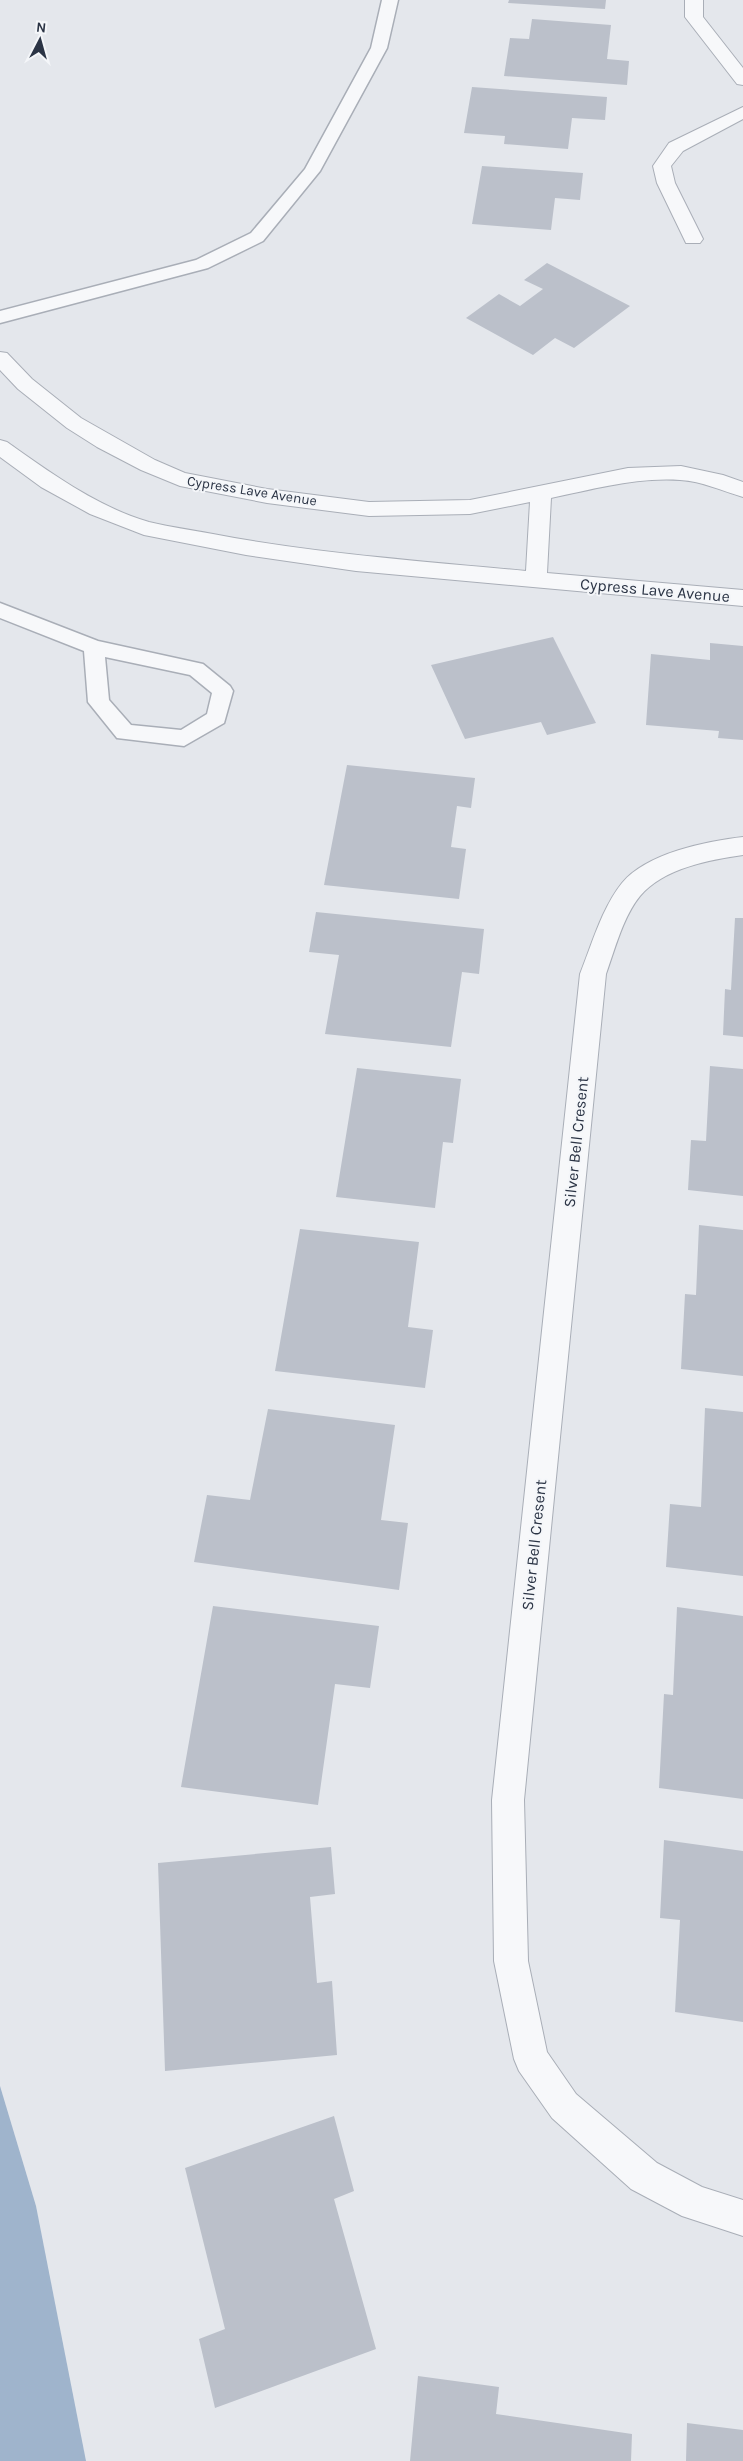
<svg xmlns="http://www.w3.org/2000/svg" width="743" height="2461" viewBox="0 0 743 2461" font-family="Karla,sans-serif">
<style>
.water{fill:#9fb4cc}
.building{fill:#bbc0ca}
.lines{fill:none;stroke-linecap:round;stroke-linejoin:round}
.lane-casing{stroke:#a9aeb7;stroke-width:3}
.street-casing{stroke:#a9aeb7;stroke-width:2}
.lane{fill:#f7f8fa;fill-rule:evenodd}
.street{fill:#f7f8fa;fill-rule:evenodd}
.labels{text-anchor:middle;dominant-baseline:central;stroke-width:4;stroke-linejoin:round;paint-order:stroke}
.far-street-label{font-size:14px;fill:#2b3445;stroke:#f4f6f9}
.street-label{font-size:16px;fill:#2b3445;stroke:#f4f6f9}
</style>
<rect width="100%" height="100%" fill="#e4e7ec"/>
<!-- water -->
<path class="water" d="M0 2086 36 2206 86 2461H0Z"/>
<!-- building -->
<path class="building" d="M509 0H606L605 9 508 3Z
M532 19 611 25 607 59 629 61 627 85 504 76 510 38 529 39Z
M472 87 607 97 605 120 572 118 568 149 504 144 505 136 464 133Z
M482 166 583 173 580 200 555 198 551 230 472 224Z
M547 263 630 306 574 348 555 338 533 355 466 318 499 294 520 306 543 289 524 280Z
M553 637 596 723 547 735 541 722 465 739 431 665Z
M710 643 743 646V740L718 738 719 731 646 725 651 654 710 660Z
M347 765 475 778 471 808 457 806 451 847 466 849 459 899 324 885Z
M316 912 484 929 479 974 462 972 451 1047 325 1034 339 955 309 952Z
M735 918H743V1037L723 1035 725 989 731 990Z
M710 1066 743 1069V1196L688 1190 691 1140 706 1141Z
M357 1068 461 1079 453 1143 443 1142 435 1208 336 1197Z
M699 1225 743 1230V1376L681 1369 685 1294 696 1295Z
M300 1229 419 1242 408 1327 433 1330 425 1388 275 1371Z
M705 1408 743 1412V1576L666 1567 670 1504 701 1507Z
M268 1409 395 1425 381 1520 408 1523 399 1590 194 1562 207 1495 250 1500Z
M213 1606 379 1626 370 1688 335 1684 318 1805 181 1787Z
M677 1607 743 1616V1799L659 1788 664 1694 673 1695Z
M664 1840 743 1851V2022L675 2012 680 1920 660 1918Z
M331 1847 335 1894 310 1897 317 1983 332 1981 337 2055 165 2071 158 1863Z
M334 2116 354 2191 334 2199 376 2349 215 2408 199 2339 225 2329 185 2168Z
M418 2376 499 2387 496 2414 632 2434 631 2461H410Z
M687 2423 743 2430V2461H686Z"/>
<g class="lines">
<defs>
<path id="lane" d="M382 0H398L387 48 320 171 263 241 208 268 0 323V311L196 260 251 233 305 169 371 48Z
M0 603 98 641 203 664 230 686 233 691 224 723 184 746 117 738 88 702 84 651 0 618ZM105 657 190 675 212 693 207 714 181 730 131 725 109 700Z"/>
<path id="street" d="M685 0H703V17L743 68V85L737 84 685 17Z
M743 107V119L683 151 671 166 675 183 703 239 700 243H686L657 183 653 166 669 143Z
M0 352 7 353 32 379 81 418 155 460 185 473 267 489 369 502 470 500 628 468 681 466 723 475 743 482V497C722 491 702 481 680 480 637 477 594 489 551 498L547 573 743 590V606L356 571 246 555 144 535 90 514 41 487 0 457V440L7 442C51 473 97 507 149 522 170 527 192 530 213 534 316 554 421 561 526 571L530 502 470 514 369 516 267 503 180 486 141 470 97 447 67 428 18 389 0 370Z
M743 837V855C709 860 664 868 640 896 623 917 615 949 606 974L524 1800 528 1961 547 2052 576 2094 657 2163 702 2187 743 2200V2236L682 2216 631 2189 552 2118 519 2071 514 2059 494 1961 492 1800 580 974C592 944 602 908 622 883 647 853 707 841 743 837Z"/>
</defs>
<!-- lane casing -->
<use href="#lane" class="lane-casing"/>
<!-- street casing -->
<use href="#street" class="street-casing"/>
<!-- lane -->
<use href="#lane" class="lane"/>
<!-- street -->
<use href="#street" class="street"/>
</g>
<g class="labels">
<!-- far-street labels -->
<g class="far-street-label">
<text transform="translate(252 491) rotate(9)">Cypress Lave Avenue</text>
</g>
<!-- street labels -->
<g class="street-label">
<text transform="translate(655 590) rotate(5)">Cypress Lave Avenue</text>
<text transform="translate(576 1142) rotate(-84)">Silver Bell Cresent</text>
<text transform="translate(534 1545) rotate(-84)">Silver Bell Cresent</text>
</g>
</g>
<!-- north arrow -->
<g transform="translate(40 40) rotate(6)" stroke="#f4f6f9" stroke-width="4" paint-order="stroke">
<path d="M0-4L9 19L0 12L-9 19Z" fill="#2b3445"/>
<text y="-8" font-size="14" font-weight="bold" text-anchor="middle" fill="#2b3445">N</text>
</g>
</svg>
